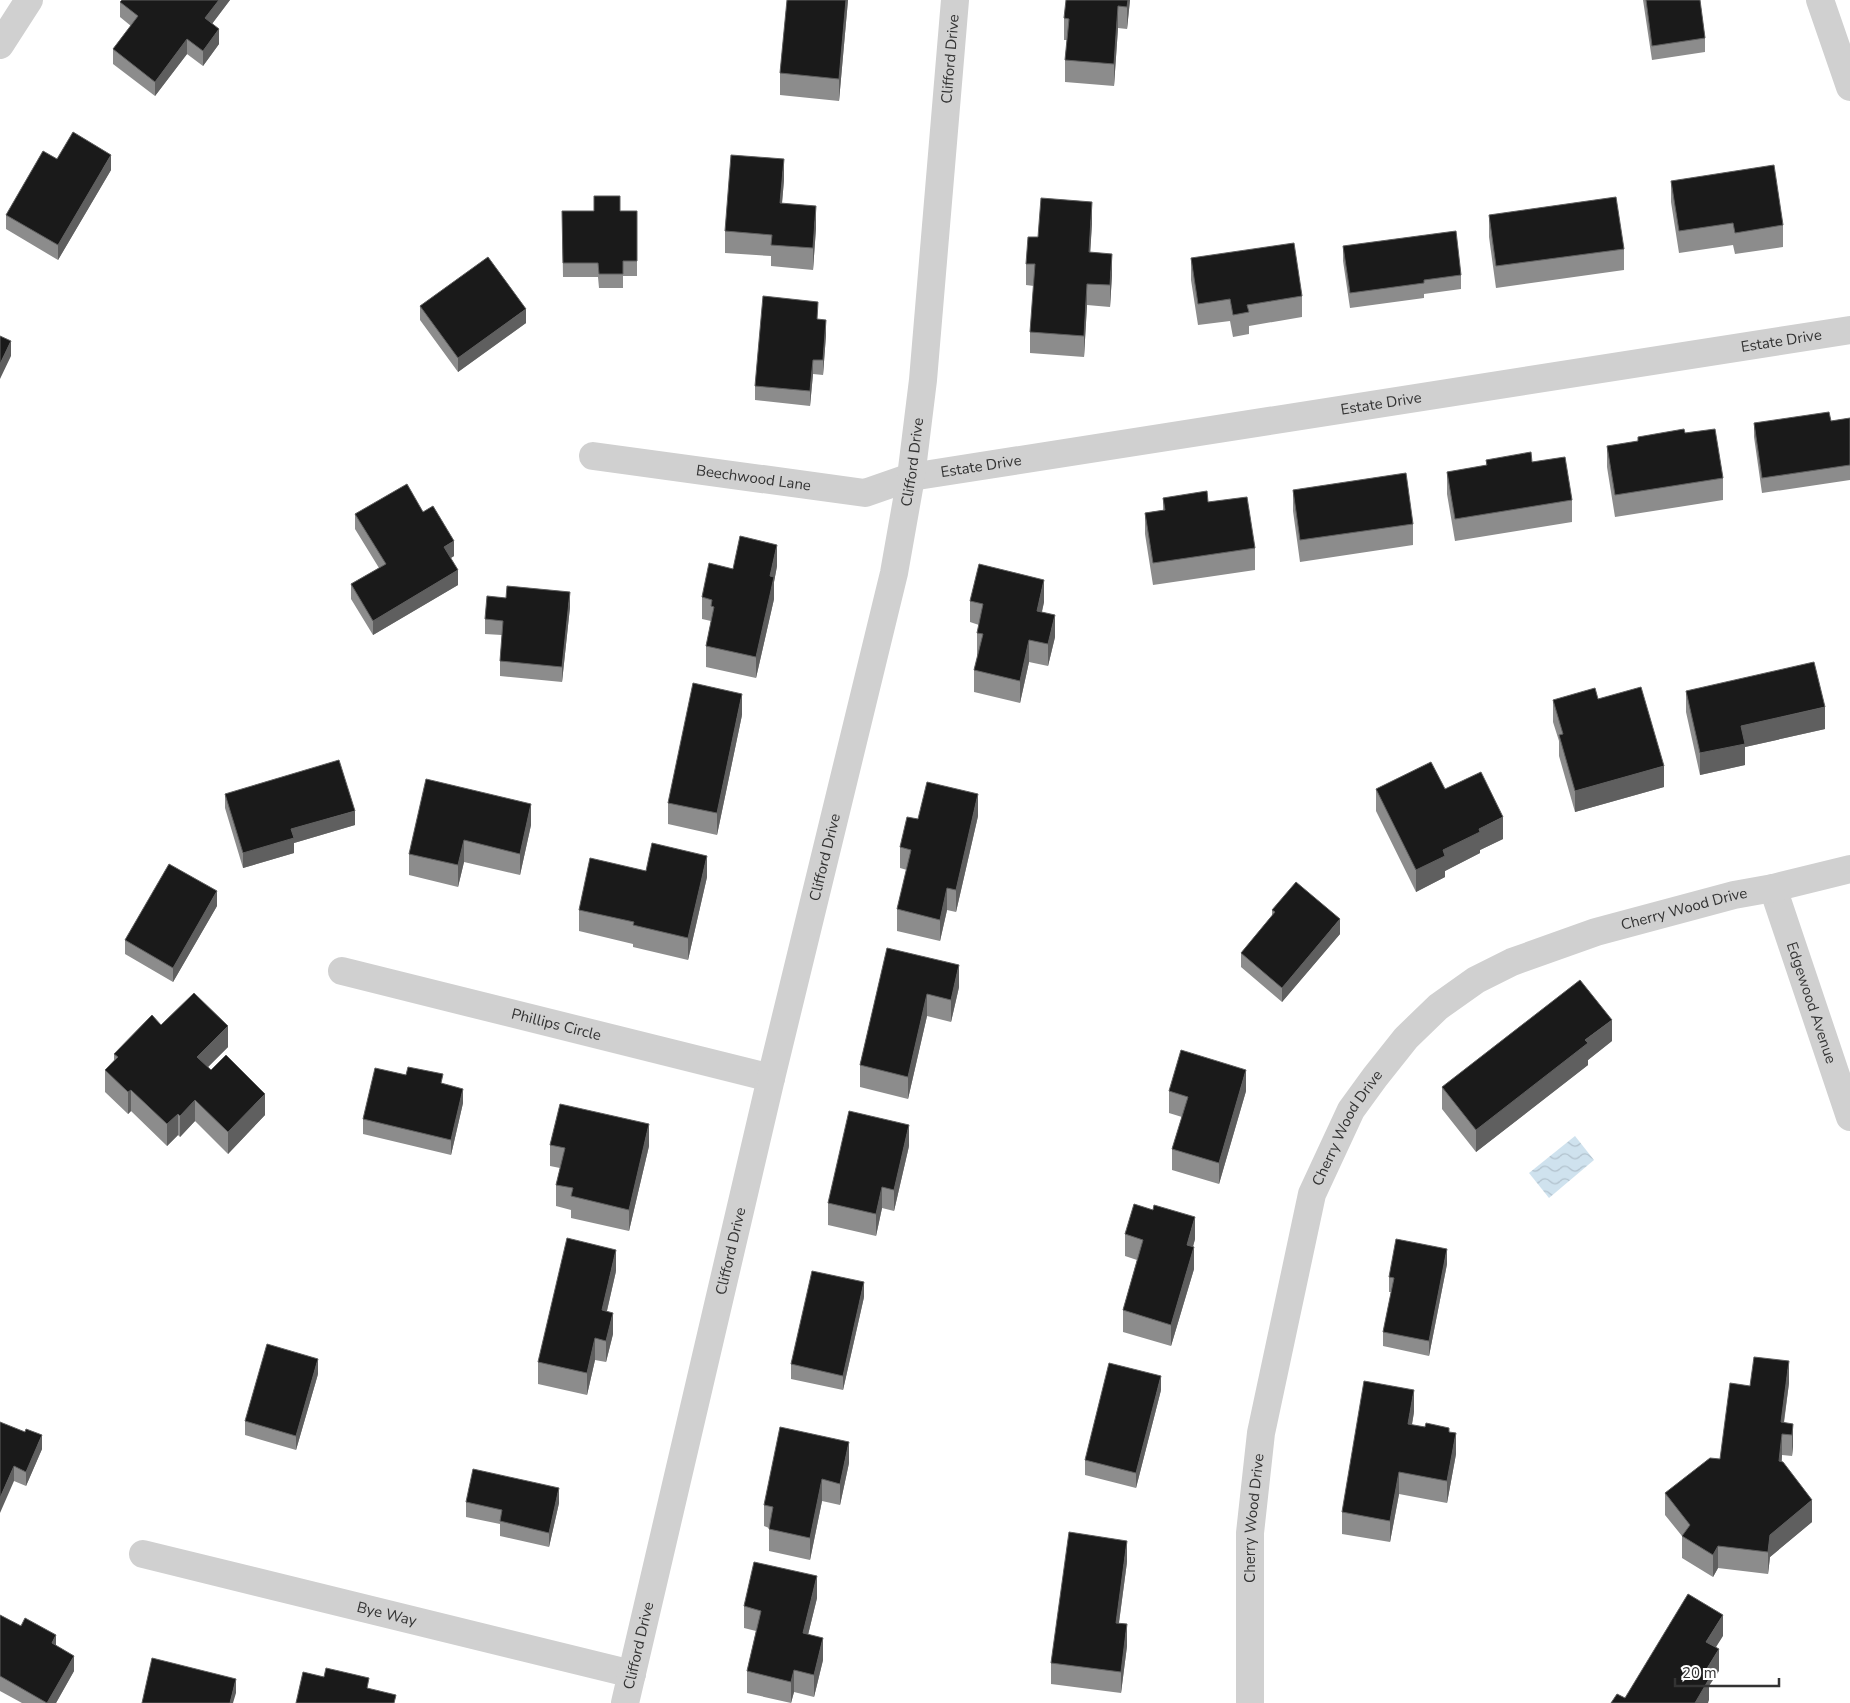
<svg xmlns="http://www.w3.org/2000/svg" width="1850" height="1703" viewBox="0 0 1850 1703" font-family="'Nunito Sans',sans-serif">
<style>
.water{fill:url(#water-waves)}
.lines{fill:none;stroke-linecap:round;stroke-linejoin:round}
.street{stroke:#d0d0d0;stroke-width:28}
.wall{fill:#8c8c8c}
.shaded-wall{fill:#5f5f5f}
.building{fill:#1a1a1a;stroke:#5f5f5f}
.labels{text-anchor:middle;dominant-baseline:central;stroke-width:5;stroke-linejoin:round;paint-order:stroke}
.street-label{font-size:15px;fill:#333;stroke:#fff}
</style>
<defs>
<pattern id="water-waves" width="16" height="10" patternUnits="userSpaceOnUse" patternTransform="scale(1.25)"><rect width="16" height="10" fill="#cfe2ee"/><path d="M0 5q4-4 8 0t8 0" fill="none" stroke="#b2c2cd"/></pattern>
</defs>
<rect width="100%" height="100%" fill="#fff"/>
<!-- water -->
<path class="water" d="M1575 1136 1594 1160 1549 1198 1529 1173Z"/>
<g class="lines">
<!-- street -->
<g class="street">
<path d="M1820 0 1850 87"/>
<path d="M0 45 29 0"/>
<path id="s1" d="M593 456 865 493 911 477 1850 330"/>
<path id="s2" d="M1773 888 1850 1117"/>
<path id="s3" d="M342 971 771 1078"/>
<path id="s4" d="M143 1554 632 1674"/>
<path id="s5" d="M625 1703 771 1078 894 573 911 477 923 380 955 0"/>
<path id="s6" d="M1250 1703V1533L1261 1433 1312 1194 1351 1110 1375 1077 1406 1038 1438 1007 1476 980 1512 962 1596 932 1734 895 1773 888 1850 869"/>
</g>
</g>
<!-- wall -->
<path class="wall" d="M122 0H230L212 24 219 44 203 66 187 54 155 96 113 64V49L131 26 120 17V2Z
M787 0H848L839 101 780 95V73Z
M1130 0 1127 29 1118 28 1114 86 1065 82V60L1067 40H1064V18Z
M1643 0H1700L1705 38V52L1652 60Z
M57 159 111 170 58 260 6 229V215Z
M784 180 782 203 816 228 813 270 771 266V256L725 253V231Z
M1671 181 1783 225V247L1735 254 1733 245 1679 253 1671 202Z
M562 211H637V276H623V288H599L598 277H563Z
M1489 215 1624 249V270L1496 288 1489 237Z
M1092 223 1090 252 1112 275 1110 307 1087 305 1084 357 1030 353V332L1034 286 1026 285V264L1038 237Z
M1343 246 1461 275V289L1424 294V298L1350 308 1343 261Z
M1191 258 1302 296V317L1249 326V334L1233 337 1230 321 1198 325 1191 280Z
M420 306 526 323 458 372 420 320Z
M818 319 826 335 823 375 813 374 810 406 755 400V386Z
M1850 418V480L1762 493 1754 437V423L1831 421Z
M1607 446 1723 478V500L1615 517 1607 467Z
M1486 460 1532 462 1572 500V522L1455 541 1447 494V472L1486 466Z
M1293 490 1413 524V545L1300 562 1293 511Z
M1163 498 1255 548V570L1153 585 1145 534V513L1163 510Z
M423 512 454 556 451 558 458 585 373 635 351 599V584L379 568 355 529V514Z
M777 566 774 582V599L756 678 706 667V646L711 621 702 619V597L733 569Z
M970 601 1044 602 1042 612 1055 637 1048 666 1029 662 1020 703 974 692V670L978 655H977V633L979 625 970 622Z
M570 607 562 682 500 676V661L502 635 485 634V619Z
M1686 691 1825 729 1745 747V765L1700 775 1686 712Z
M1598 699 1664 787 1575 812 1559 756V741L1553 722V700Z
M742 715 717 835 668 824V803Z
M1376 789H1445L1503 839 1480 850V853L1445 871V877L1416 892 1376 811Z
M225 794 355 825 294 843V853L243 868 225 808Z
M531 804V825L520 875 464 862 458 887 409 875V854Z
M978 816 956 912 947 910 940 941 897 931V909L907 870 900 868V847L918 819Z
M646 871 707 877 688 960 633 947V944L579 931V910Z
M217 906 173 982 125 954V940Z
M1272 910 1340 934 1282 1002 1241 967V953L1272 916Z
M887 948 959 987 951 1022 927 1016 908 1099 860 1087V1065Z
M161 1025 228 1047 208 1067 265 1115 228 1154 195 1121 180 1137 178 1135 167 1146 131 1111 128 1114 105 1092V1070L114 1060V1054Z
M1612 1041 1588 1060V1065L1476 1152 1442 1109V1087Z
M443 1084 463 1103 451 1155 363 1134V1119Z
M1169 1091H1246L1219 1184 1172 1170V1149L1182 1117 1169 1113Z
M550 1145 649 1146 629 1231 571 1218V1210L556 1206V1185L560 1168 550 1166Z
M909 1146 894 1211 882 1208 876 1236 828 1225V1203Z
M1125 1234 1195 1239 1193 1247 1194 1269 1171 1346 1123 1332V1310L1137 1260 1125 1256Z
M1447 1264 1429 1356 1383 1346V1332L1391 1292H1389V1277Z
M616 1271 607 1311 613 1334 606 1362 595 1360 587 1395 538 1384V1362Z
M864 1297 843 1390 791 1379V1364Z
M318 1374 296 1450 245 1435V1421Z
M1789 1383 1784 1423 1793 1424V1446L1792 1456 1782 1455V1462L1812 1522 1770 1557 1768 1574 1718 1568 1713 1577 1682 1558V1536L1665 1515V1493L1720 1459 1750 1386Z
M1161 1390 1136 1488 1085 1475V1460Z
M1414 1412 1412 1425 1449 1432 1456 1454 1447 1503 1399 1494 1390 1542 1342 1534V1512Z
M0 1422 42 1449 26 1486 14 1481Z
M849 1463 840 1505 822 1501 810 1560 769 1551V1528L764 1526V1505Z
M466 1502 559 1503 549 1547 500 1536V1524L466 1517Z
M1127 1562 1119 1623 1127 1646 1121 1693 1051 1684V1663Z
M817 1598 808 1635 823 1660 814 1697 794 1692 791 1703 747 1693V1671L756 1631 744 1628V1606Z
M0 1615 56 1646 74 1671 56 1703H22L0 1691Z"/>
<!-- shaded-wall -->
<path class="shaded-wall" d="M219 0H230L205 33V18Z
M846 0H848L839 101V79Z
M1128 0H1130L1127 29V7Z
M1118 6V28L1114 86V64Z
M219 29V44L203 66V51Z
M187 39V54L155 96V82Z
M111 155V170L58 260V245Z
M784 159V180L780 225V203Z
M1092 202V223L1089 274V252Z
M816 206V228L813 270V248Z
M1112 254V275L1110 307V285Z
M1087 284V305L1084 357V336Z
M526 309V323L458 372V358Z
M826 320V335L823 375V360Z
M11 341V356L0 379V364Z
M813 360V374L810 406V391Z
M454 541V556L444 562V547Z
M777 545V566L774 582V599L756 678V657L770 576Z
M458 570V585L373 635V621Z
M1044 580V602L1037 632V611Z
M570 592V607L562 682V667Z
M1055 615V637L1048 666V644Z
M1029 640V662L1020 703V681Z
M742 694V715L717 835V813Z
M1825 707V729L1745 747V765L1700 775V753L1741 726Z
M1664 766V787L1575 812V791Z
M978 794V816L956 912V890Z
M531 804V825L520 875V854Z
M355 811V825L294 843V853L243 868V853L291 829Z
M1503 817V839L1480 850V853L1445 871V877L1416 892V870L1443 850 1479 829Z
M464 840V862L458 887V865Z
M707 856V877L688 960V938Z
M947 888V910L940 941V920Z
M217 891V906L173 982V968Z
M1340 919V934L1282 1002V988Z
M959 965V987L951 1022V1000Z
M927 994V1016L908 1099V1077Z
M1612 1020V1041L1588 1060V1065L1476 1152V1130L1585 1040Z
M228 1026V1047L197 1078V1057Z
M1246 1070V1091L1219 1184V1163Z
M463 1089V1103L451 1155V1140Z
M131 1090V1111L128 1114V1092Z
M265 1094V1115L228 1154V1132Z
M195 1100V1121L180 1137V1116Z
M178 1114V1135L167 1146V1124Z
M649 1124V1146L629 1231V1210Z
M909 1125V1146L894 1211V1190Z
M882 1187V1208L876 1236V1214Z
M1195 1217V1239L1187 1267V1245Z
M1194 1247V1269L1171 1346V1325Z
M1447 1249V1264L1429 1356V1341Z
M616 1250V1271L602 1332V1310Z
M864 1282V1297L843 1390V1376Z
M613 1313V1334L606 1362V1341Z
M595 1338V1360L587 1395V1373Z
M318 1359V1374L296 1450V1436Z
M1789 1361V1383L1782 1435V1455L1779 1483V1461L1781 1422Z
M1161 1376V1390L1136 1488V1473Z
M1414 1390V1412L1408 1446V1424Z
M1793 1424V1446L1792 1456V1435Z
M1456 1433V1454L1447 1503V1481Z
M42 1435V1449L26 1486V1472Z
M849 1442V1463L840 1505V1484Z
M14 1466V1481L0 1513V1498Z
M1399 1472V1494L1390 1542V1521Z
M822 1479V1501L810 1560V1538Z
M559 1488V1503L549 1547V1533Z
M1812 1500V1522L1770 1557 1768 1574V1552L1770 1535Z
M1127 1541V1562L1116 1644V1623Z
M1718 1546V1568L1713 1577V1555Z
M817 1576V1598L803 1655V1633Z
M1723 1615V1636L1706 1663V1642Z
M1127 1624V1646L1121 1693V1672Z
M56 1635V1650L52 1643Z
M823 1638V1660L814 1697V1675Z
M1719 1649V1671L1709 1686V1700L1708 1703H1695L1703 1675Z
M74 1656V1671L56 1703H47Z
M794 1670V1692L791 1703V1682Z
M236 1679V1693L233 1703H230Z"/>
<!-- building -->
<path class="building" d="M122 0H219L205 18 219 29 203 51 187 39 155 82 113 49 138 16 120 2Z
M787 0H846L839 79 780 73Z
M1066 0H1128L1127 7 1118 6 1114 64 1065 60 1069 19 1064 18Z
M1646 0H1700L1705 38 1652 46Z
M73 132 111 155 58 245 6 215 43 151 57 159Z
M731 155 784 159 780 203 816 206 813 248 771 245 772 235 725 231Z
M1774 165 1783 225 1735 233 1733 223 1679 231 1671 181Z
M594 196H620V211H637V261H623V274H599L598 263H563L562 211H594Z
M1616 197 1624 249 1496 266 1489 215Z
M1041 198 1092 202 1089 252 1112 254 1110 285 1087 284 1084 336 1030 332 1035 264H1026L1028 237H1038Z
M1456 231 1461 275 1424 280V283L1350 293 1343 246Z
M1294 243 1302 296 1247 305 1249 312 1233 315 1230 299 1198 304 1191 258Z
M488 257 526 309 458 358 420 306Z
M763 296 818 302 817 319 826 320 823 360H813L810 391 755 386Z
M0 336 11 341 0 364Z
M1829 412 1831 421 1850 418V465L1762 478 1754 423Z
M1684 429 1685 433 1715 429 1723 478 1615 495 1607 446 1638 441V437Z
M1531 452 1532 462 1565 457 1572 500 1455 519 1447 472 1487 465 1486 460Z
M1406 473 1413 524 1300 540 1293 490Z
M407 484 423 512 433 506 454 541 444 547 458 570 373 621 351 584 386 564 355 514Z
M1207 491 1208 502 1247 497 1255 548 1153 563 1145 513 1165 510 1163 498Z
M740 536 777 545 770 576 774 577 756 657 706 646 714 607 711 606 712 600 702 597 709 563 733 569Z
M979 564 1044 580 1037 611 1055 615 1048 644 1029 640 1020 681 974 670 983 634 977 633 983 604 970 601Z
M507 586 570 592 562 667 500 661 503 621 485 619 487 596 506 598Z
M1814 662 1825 707 1741 726 1745 744 1700 753 1686 691Z
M693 683 742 694 717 813 668 803Z
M1641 687 1664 766 1575 791 1559 735 1563 734 1553 700 1595 688 1598 699Z
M339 760 355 811 291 829 294 838 243 853 225 794Z
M1431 762 1445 789 1481 772 1503 817 1479 829 1480 832 1443 850 1445 856 1416 870 1376 789Z
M426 779 531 804 520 854 464 840 458 865 409 854Z
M927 782 978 794 956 890 947 888 940 920 897 909 911 850 900 847 907 817 918 819Z
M652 843 707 856 688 938 633 925 634 922 579 910 590 858 646 871Z
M169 864 217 891 173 968 125 940Z
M1296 882 1340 919 1282 988 1241 953 1275 912 1272 910Z
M887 948 959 965 951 1000 927 994 908 1077 860 1065Z
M1580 980 1612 1020 1585 1040 1588 1043 1476 1130 1442 1087Z
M194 993 228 1026 197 1057 211 1070 226 1055 265 1094 228 1132 195 1100 180 1116 178 1114 167 1124 131 1090 128 1092 105 1070 118 1057 114 1054 152 1015 161 1025Z
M1181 1050 1246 1070 1219 1163 1172 1149 1188 1097 1169 1091Z
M408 1067 443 1074 441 1083 463 1089 451 1140 363 1119 375 1068 406 1075Z
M560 1104 649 1124 629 1210 571 1196 573 1188 556 1185 565 1148 550 1145Z
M849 1111 909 1125 894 1190 882 1187 876 1214 828 1203Z
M1134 1204 1153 1210 1154 1205 1195 1217 1187 1245 1194 1247 1171 1325 1123 1310 1143 1240 1125 1234Z
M567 1238 616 1250 602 1310 613 1313 606 1341 595 1338 587 1373 538 1362Z
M1396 1239 1447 1249 1429 1341 1383 1332 1394 1278 1389 1277Z
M812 1271 864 1282 843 1376 791 1364Z
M267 1344 318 1359 296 1436 245 1421Z
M1754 1357 1789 1361 1781 1422 1793 1424 1792 1435 1782 1434 1779 1461 1783 1462 1812 1500 1770 1535 1768 1552 1718 1546 1713 1555 1682 1536 1690 1525 1665 1493 1710 1458 1720 1459 1730 1383 1750 1386Z
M1109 1363 1161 1376 1136 1473 1085 1460Z
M1364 1381 1414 1390 1408 1424 1425 1427 1426 1423 1449 1428V1432L1456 1433 1447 1481 1399 1472 1390 1521 1342 1512Z
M0 1422 25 1432 26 1429 42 1435 26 1472 14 1466 0 1498Z
M780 1427 849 1442 840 1484 822 1479 810 1538 769 1529 773 1507 764 1505Z
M473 1469 559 1488 549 1533 500 1521 502 1510 466 1502Z
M1069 1532 1127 1541 1116 1623 1127 1624 1121 1672 1051 1663Z
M754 1562 817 1576 803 1633 823 1638 814 1675 794 1670 791 1682 747 1671 761 1611 744 1606Z
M1688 1594 1723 1615 1706 1642 1719 1649 1703 1675 1709 1679 1695 1703H1611L1617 1694 1625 1698Z
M0 1615 21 1626 25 1618 56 1635 52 1643 74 1656 47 1703 0 1676Z
M152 1658 236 1679 230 1703H142Z
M326 1668 369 1678 367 1688 396 1695 394 1703H296L303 1672 324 1677Z"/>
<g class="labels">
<!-- street labels -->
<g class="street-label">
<text stroke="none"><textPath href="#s5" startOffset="1679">Clifford Drive</textPath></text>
<text stroke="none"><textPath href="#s1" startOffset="1204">Estate Drive</textPath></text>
<text stroke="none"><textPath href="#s1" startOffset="799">Estate Drive</textPath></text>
<text stroke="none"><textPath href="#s5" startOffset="1274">Clifford Drive</textPath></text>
<text stroke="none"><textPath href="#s1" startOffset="394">Estate Drive</textPath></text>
<text stroke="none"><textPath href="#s1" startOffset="162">Beechwood Lane</textPath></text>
<text stroke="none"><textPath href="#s5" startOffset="869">Clifford Drive</textPath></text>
<text stroke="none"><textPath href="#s6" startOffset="1010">Cherry Wood Drive</textPath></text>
<text stroke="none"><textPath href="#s2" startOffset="121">Edgewood Avenue</textPath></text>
<text stroke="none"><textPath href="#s3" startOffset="221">Phillips Circle</textPath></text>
<text stroke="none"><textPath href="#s6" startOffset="590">Cherry Wood Drive</textPath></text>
<text stroke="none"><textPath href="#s5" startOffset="464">Clifford Drive</textPath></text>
<text stroke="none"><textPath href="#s6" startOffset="185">Cherry Wood Drive</textPath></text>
<text stroke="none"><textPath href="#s4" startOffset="251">Bye Way</textPath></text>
<text stroke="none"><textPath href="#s5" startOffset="59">Clifford Drive</textPath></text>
</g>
</g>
<!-- scale -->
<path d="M1675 1678v8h104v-8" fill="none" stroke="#333333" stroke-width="2.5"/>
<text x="1682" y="1678" font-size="15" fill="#333333" stroke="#ffffff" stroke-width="4" paint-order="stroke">20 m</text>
</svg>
